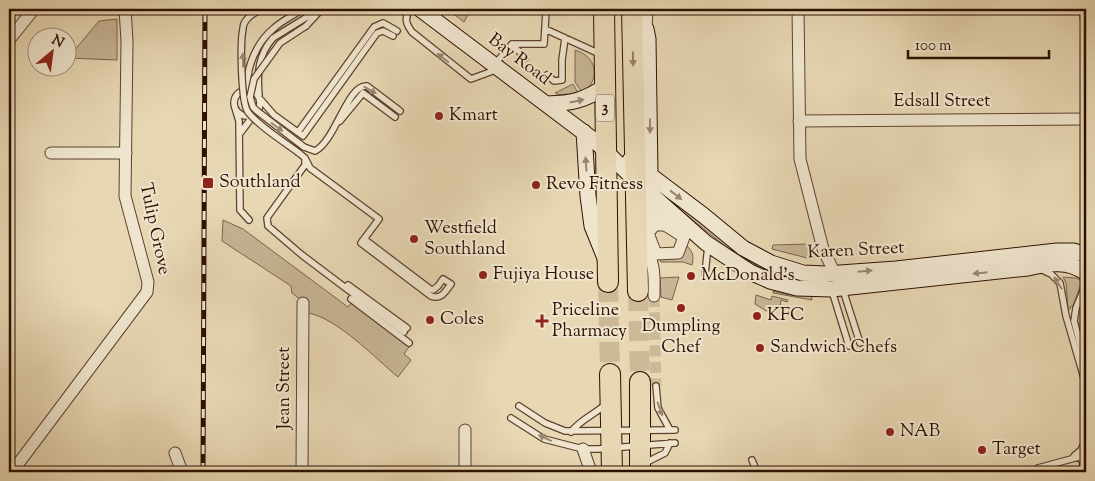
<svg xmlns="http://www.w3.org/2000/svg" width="1095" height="481" viewBox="0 0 1095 481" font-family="'Sorts Mill Goudy',serif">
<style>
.green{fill:#c7b595;stroke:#7a624b}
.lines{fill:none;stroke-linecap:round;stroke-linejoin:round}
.street-tunnel{stroke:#cbb998;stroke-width:11;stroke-dasharray:11 5.5;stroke-linecap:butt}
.highway-tunnel{stroke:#cbb998;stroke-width:20;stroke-dasharray:20 10;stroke-linecap:butt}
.lane-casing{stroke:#5c422e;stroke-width:8}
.street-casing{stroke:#5c422e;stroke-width:13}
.secondary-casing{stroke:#2d1001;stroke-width:17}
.highway-casing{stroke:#2d1001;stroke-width:22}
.lane{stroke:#efe5ce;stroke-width:5.5}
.street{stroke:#efe5ce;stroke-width:11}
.secondary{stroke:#efe5ce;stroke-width:15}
.highway{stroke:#e7d7b3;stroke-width:20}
.rail-casing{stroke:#2d1001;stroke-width:5}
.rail{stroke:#efe5ce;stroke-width:3;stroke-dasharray:9;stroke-linecap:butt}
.lane-bridge-casing{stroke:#5c422e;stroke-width:8;stroke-linecap:butt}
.lane-bridge{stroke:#efe5ce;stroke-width:5.5}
.oneway{fill:#988572}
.oneway2{fill:#937d63}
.poi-dot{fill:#8f2418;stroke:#efe5ce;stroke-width:2}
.labels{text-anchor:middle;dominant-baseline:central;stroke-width:4;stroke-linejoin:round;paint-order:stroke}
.shield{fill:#efe5ce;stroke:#67503e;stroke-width:1}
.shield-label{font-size:16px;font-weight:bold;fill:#2d1001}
.street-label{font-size:18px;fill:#2d1001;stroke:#efe5ce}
.poi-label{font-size:18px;fill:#2d1001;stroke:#efe5ce;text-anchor:start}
</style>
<rect width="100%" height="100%" fill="#e7d7b3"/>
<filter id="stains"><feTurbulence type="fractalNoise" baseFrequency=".004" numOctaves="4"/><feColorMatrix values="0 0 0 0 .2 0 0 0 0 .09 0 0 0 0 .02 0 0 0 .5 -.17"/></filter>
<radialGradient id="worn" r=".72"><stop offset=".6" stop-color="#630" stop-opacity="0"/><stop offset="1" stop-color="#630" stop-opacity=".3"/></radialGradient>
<!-- green -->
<path class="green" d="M447 9H471L464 22Z
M117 19V60L68 58 99 21Z
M575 50C598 57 600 79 583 94L575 82Z
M573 84 580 96 569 98 555 93Z
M682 205 812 280 811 284 772 275 726 247 679 209Z
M223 220 243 229 348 307 353 301 411 344 404 354 411 360 398 377C374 357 337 318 308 313L307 305 292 293 291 286 222 241Z
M682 242C691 249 695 253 692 265L683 262H661L656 254 678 253Z
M810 244 811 259 772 249 773 245Z
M679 277 672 300 661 297 660 278Z
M1063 277 1076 278 1082 281 1073 306H1071L1070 309H1068L1066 283Z
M773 291 789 295 811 294 812 300 773 293Z
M1086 293V352L1085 353C1077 325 1071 320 1086 293Z
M756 295 771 300 772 296 788 300 787 302 781 300 780 307 777 305 775 311 770 309 768 312 755 304Z"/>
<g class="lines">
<!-- street-tunnel -->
<path class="street-tunnel" d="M654 296 656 386"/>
<!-- highway-tunnel -->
<path class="highway-tunnel" d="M608 282 610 374
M638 291 640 382"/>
<defs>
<path id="lane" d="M410 9C404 18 406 24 412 32L471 79 498 69
M306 26 319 12
M545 29 600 54
M512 44 525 58
M494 65 512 44H544L546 11 553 9
M547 75 554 81 562 80V60L565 38
M248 89C245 69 257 42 273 29 281 21 293 16 302 9
M234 103a13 13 0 1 1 26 0a13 13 0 1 1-26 0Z
M259 95C257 74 258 55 273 38L320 9
M261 100 274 115 303 136 377 33 383 31 393 36
M235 108 239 121 240 210 249 220
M340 121 363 93 395 117
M241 132 253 116
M298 132 374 27 383 23 397 31
M304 147 315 151C335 142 348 83 367 86L400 111
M299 153 305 158V165L269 215 267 218 268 226 302 255 404 332
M305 158 310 168 379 219 361 243 431 296C441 300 445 292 451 284L443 279 438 286 433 290 430 289 364 239
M1040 269 1051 274 1060 283 1066 316 1086 385
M705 274 708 246
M1086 284 1076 308 1074 321 1086 367
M348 285 407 328
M843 290 860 343
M832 291 849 346
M351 299 409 343
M656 386 658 408 670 430
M519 406 545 423 565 431 675 430
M511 418 544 439 583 449H598L675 443
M571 432C581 419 594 415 606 404
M1080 453 1085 472
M1074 456 1081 450 1086 440
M752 460 757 472
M643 464 665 453 670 443
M1038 468 1086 455"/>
<path id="street" d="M798 9 800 159 823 249 837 278
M1085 9 1086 18
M646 29 647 9
M9 40 34 9
M799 121 1086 119
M51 153H126
M648 203 659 213 648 219 646 218V204Z
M655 225H665L684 237 678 253 656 254 648 233Z
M644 249C656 261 654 279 654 296
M583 449 591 472
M175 453 182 472
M12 472 147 292 148 282 125 196 127 41 125 9
M302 472 303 303
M465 472V430"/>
<path id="secondary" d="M420 9 595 141 635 180 706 243 750 272 770 281 797 288 832 289 1028 268C1049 263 1068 260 1086 273
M633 29H646L648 39 650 174
M547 104C571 103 584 101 604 87
M584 132 588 196 592 226 605 258
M630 160 703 215 743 248 771 263 803 273 826 274 896 269 1057 251H1074L1086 255
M636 231 655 221 677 219"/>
<path id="highway" d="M604 9 608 282
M632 9 638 291
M610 374 612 472
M640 472V382"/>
</defs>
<!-- lane casing -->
<use href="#lane" class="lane-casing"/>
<!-- street casing -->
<use href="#street" class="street-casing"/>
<!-- secondary casing -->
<use href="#secondary" class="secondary-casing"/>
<!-- highway casing -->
<use href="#highway" class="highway-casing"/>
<!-- lane -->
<use href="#lane" class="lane"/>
<!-- street -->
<use href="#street" class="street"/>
<!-- secondary -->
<use href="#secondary" class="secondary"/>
<!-- highway -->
<use href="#highway" class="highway"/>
<defs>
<path id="rail" d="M203 472 205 9"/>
</defs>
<!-- rail casing -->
<use href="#rail" class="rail-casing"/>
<!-- rail -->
<use href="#rail" class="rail"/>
<defs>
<path id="lane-bridge" d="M280 9C268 9 256 9 248 18 245 21 243 25 243 29 240 42 241 103 248 112 258 126 286 143 299 153
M304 147 257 111 253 107 250 97 254 79 280 43 306 26"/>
</defs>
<!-- lane-bridge casing -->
<use href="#lane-bridge" class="lane-bridge-casing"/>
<!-- lane-bridge -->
<use href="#lane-bridge" class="lane-bridge"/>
</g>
<!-- one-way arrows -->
<defs><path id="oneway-solid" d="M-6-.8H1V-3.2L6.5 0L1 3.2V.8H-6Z" transform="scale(1.25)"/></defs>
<g class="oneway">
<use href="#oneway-solid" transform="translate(443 58) rotate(-143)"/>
<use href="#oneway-solid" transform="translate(243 60) rotate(-91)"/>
<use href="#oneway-solid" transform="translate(370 90) rotate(30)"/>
<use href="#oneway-solid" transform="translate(577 101) rotate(-12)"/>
<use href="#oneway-solid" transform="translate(650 126) rotate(90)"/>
<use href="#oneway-solid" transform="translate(277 127) rotate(36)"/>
<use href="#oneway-solid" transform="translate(586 164) rotate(-94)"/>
<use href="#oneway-solid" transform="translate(676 195) rotate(38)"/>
<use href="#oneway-solid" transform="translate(865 271) rotate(-5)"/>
<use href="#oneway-solid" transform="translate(980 273) rotate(174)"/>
<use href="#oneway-solid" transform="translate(1058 283) rotate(-123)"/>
<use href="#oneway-solid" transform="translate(660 409) rotate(70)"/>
<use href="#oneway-solid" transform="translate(545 438) rotate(-155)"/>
</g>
<use class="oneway2" href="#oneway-solid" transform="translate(633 59) rotate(89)"/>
<!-- markers -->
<g class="poi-dot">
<circle cx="439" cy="116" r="5"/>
<rect x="202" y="177" width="12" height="12" rx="2.5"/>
<circle cx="536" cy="185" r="5"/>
<circle cx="414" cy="239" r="5"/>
<circle cx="483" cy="275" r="5"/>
<circle cx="691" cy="276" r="5"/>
<circle cx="681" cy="308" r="5"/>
<circle cx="757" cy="316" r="5"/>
<circle cx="430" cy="320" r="5"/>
<path d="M539.5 313.5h5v5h5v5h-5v5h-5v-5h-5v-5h5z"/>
<circle cx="760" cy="348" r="5"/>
<circle cx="890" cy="432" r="5"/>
<circle cx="982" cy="450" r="5"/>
</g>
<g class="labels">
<!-- shield labels -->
<rect class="shield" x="596" y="94.5" width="18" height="27" rx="4"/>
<g class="shield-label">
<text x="605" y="108">3</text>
</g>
<!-- street labels -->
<g class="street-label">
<text transform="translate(519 60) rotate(37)">Bay Road</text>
<text x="942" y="102">Edsall Street</text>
<text transform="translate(154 229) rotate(78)">Tulip Grove</text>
<text transform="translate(856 251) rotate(-3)">Karen Street</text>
<text transform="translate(285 388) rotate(-90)">Jean Street</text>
</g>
<!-- poi labels -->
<g class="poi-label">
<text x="449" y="116">Kmart</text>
<text x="219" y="183">Southland</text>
<text x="546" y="185">Revo Fitness</text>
<text x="424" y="229">Westfield<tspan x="424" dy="21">Southland</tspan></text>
<text x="493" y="275">Fujiya House</text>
<text x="701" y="276">McDonald's</text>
<text x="552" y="311">Priceline<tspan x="552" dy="21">Pharmacy</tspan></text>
<text x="767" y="316">KFC</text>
<text x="440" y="320">Coles</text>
<text x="681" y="327" text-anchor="middle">Dumpling<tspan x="681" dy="21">Chef</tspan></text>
<text x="770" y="348">Sandwich Chefs</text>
<text x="900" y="432">NAB</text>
<text x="992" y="450">Target</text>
</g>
</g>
<!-- margin -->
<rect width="1095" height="481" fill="none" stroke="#e7d7b3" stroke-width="30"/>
<rect x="10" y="10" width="1075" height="461" fill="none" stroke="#2d1001" stroke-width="2.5"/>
<rect x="15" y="15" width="1065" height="451" fill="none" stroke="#2d1001"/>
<!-- north arrow -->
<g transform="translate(52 52) rotate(29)"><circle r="24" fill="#efe5ce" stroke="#a1907c"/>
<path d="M0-4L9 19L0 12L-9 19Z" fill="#8f2418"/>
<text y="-8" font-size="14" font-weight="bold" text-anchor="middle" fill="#2d1001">N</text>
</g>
<!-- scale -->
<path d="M908 50v8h141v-8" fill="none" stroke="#2d1001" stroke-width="2.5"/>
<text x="915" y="50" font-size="15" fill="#2d1001" stroke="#efe5ce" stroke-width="4" paint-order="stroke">100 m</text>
<rect width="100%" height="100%" filter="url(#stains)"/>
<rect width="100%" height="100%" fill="url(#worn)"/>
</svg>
